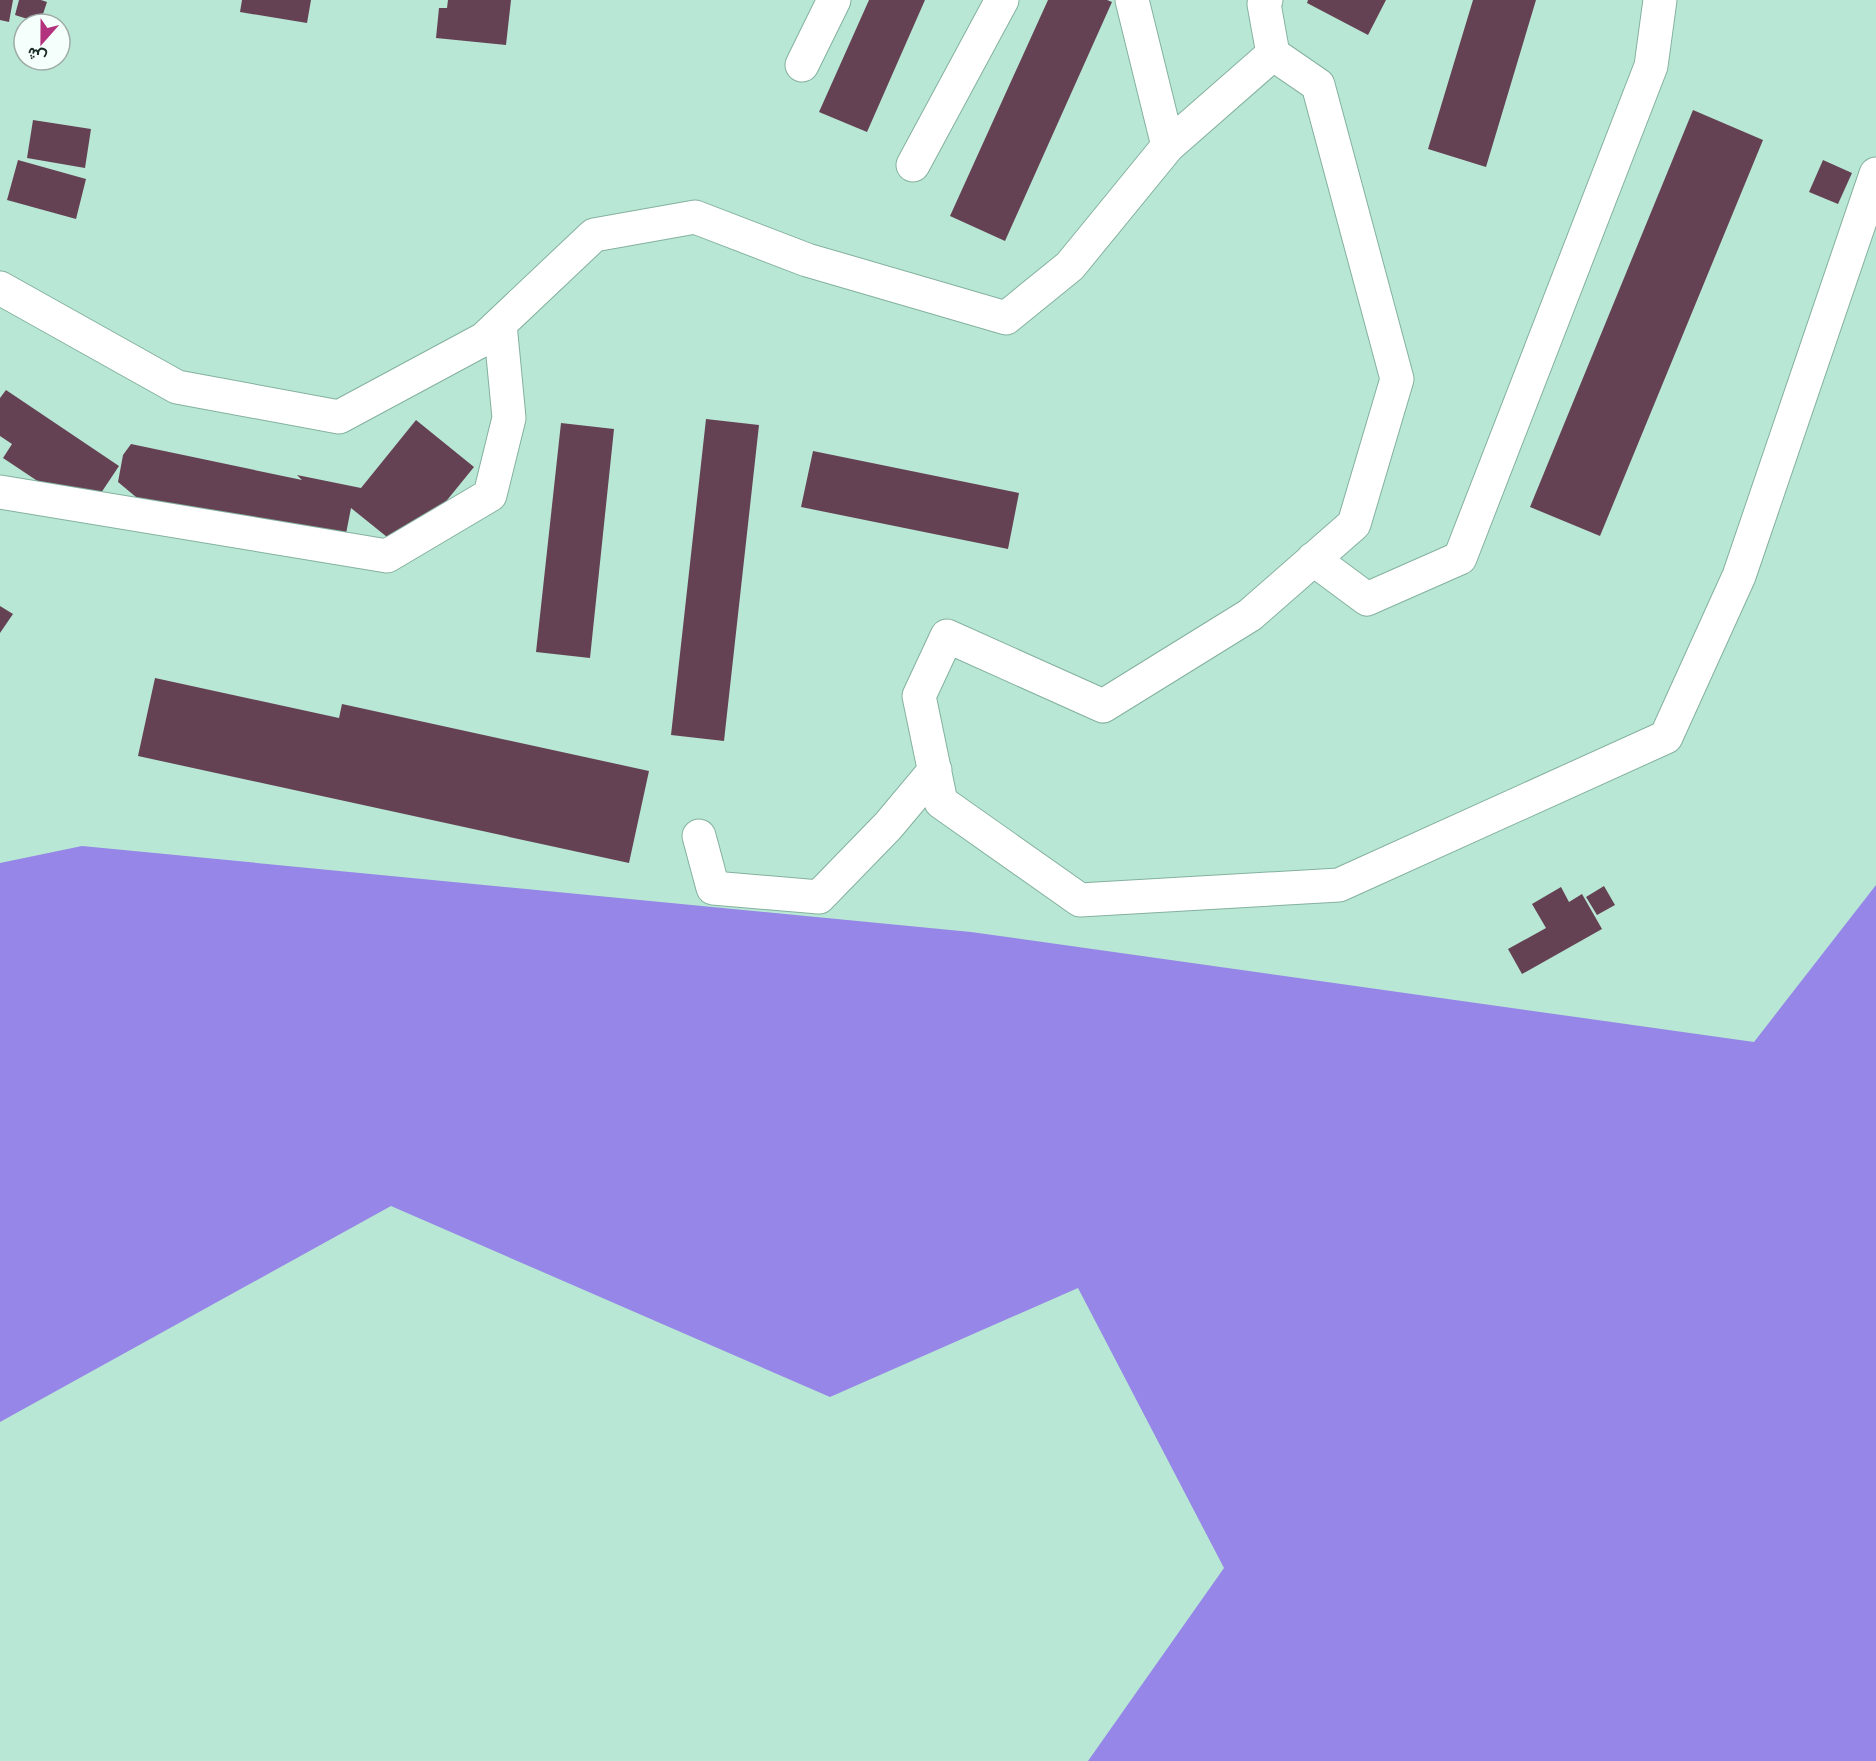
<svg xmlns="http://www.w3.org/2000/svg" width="1876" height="1761" viewBox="0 0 1876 1761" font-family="'Archivo Narrow',Vazirmatn,sans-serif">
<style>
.forest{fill:#9586e7}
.building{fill:#654253}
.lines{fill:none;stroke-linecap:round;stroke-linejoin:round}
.minor-casing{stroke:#84b19f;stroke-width:35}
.minor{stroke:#fff;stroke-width:33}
</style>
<rect width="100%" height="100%" fill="#b9e7d5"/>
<!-- forest -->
<path class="forest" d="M82 846 971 932 1754 1042 1876 885V1761H1088L1224 1568 1078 1288 830 1397 391 1206 0 1422V863Z"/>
<!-- building -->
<path class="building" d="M0 0H13L9 22 0 20Z
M19 0H41L47 2 40 23 15 15Z
M242 0H311L307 23 240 12Z
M448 0H511L506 45 436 38 439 8H447Z
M869 0H925L867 132 819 112Z
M1048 0H1107L1112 2 1005 241 950 216Z
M1308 0H1386L1368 35 1307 3Z
M1473 0H1536L1486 167 1428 149Z
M1693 110 1763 140 1600 536 1530 507Z
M33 120 91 129 85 168 27 158Z
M18 160 86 179 76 219 7 200Z
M1823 160 1852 173 1838 204 1809 192Z
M6 390 119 466 87 514 3 458 12 444 0 436V398Z
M706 419 759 425 724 741 671 735Z
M416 420 474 467 413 542 387 537 351 508 344 544 148 507 118 482 123 455 131 444 302 480 297 475 361 488Z
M561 423 614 429 590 658 536 652Z
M813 451 1019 493 1008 549 801 507Z
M0 606 13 614 0 633Z
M155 678 339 718 342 704 649 771 629 863 138 756Z
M1604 886 1615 905 1597 915 1586 897Z
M1561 887 1569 902 1582 894 1602 929 1522 974 1508 949 1546 928 1532 904Z"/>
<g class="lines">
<defs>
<path id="minor" d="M1266 0 1264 4 1273 54
M802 65 834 0
M1168 146 1273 54 1318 85 1397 379 1354 524 1250 615 1103 706 947 636 919 696 941 802 1080 900 1339 885 1666 737 1739 576 1876 174
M913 165 1002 0
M0 288 177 387 339 417 484 339 594 235 695 217 807 260 1006 318 1070 266 1168 146 1132 0
M0 492 387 556 490 495 509 418 500 324
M1313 559 1367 599 1460 558 1651 66 1660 0
M699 836 713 888 819 897 888 826 935 770"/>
</defs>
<!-- minor casing -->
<use href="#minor" class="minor-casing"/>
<!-- minor -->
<use href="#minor" class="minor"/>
</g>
<!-- north arrow -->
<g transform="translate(42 42) rotate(201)"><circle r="28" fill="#f5fffb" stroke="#9eaba6" stroke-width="1.5"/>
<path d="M0-4.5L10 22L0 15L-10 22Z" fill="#b3327d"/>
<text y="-9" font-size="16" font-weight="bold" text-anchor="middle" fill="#1c2e27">ش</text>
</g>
</svg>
